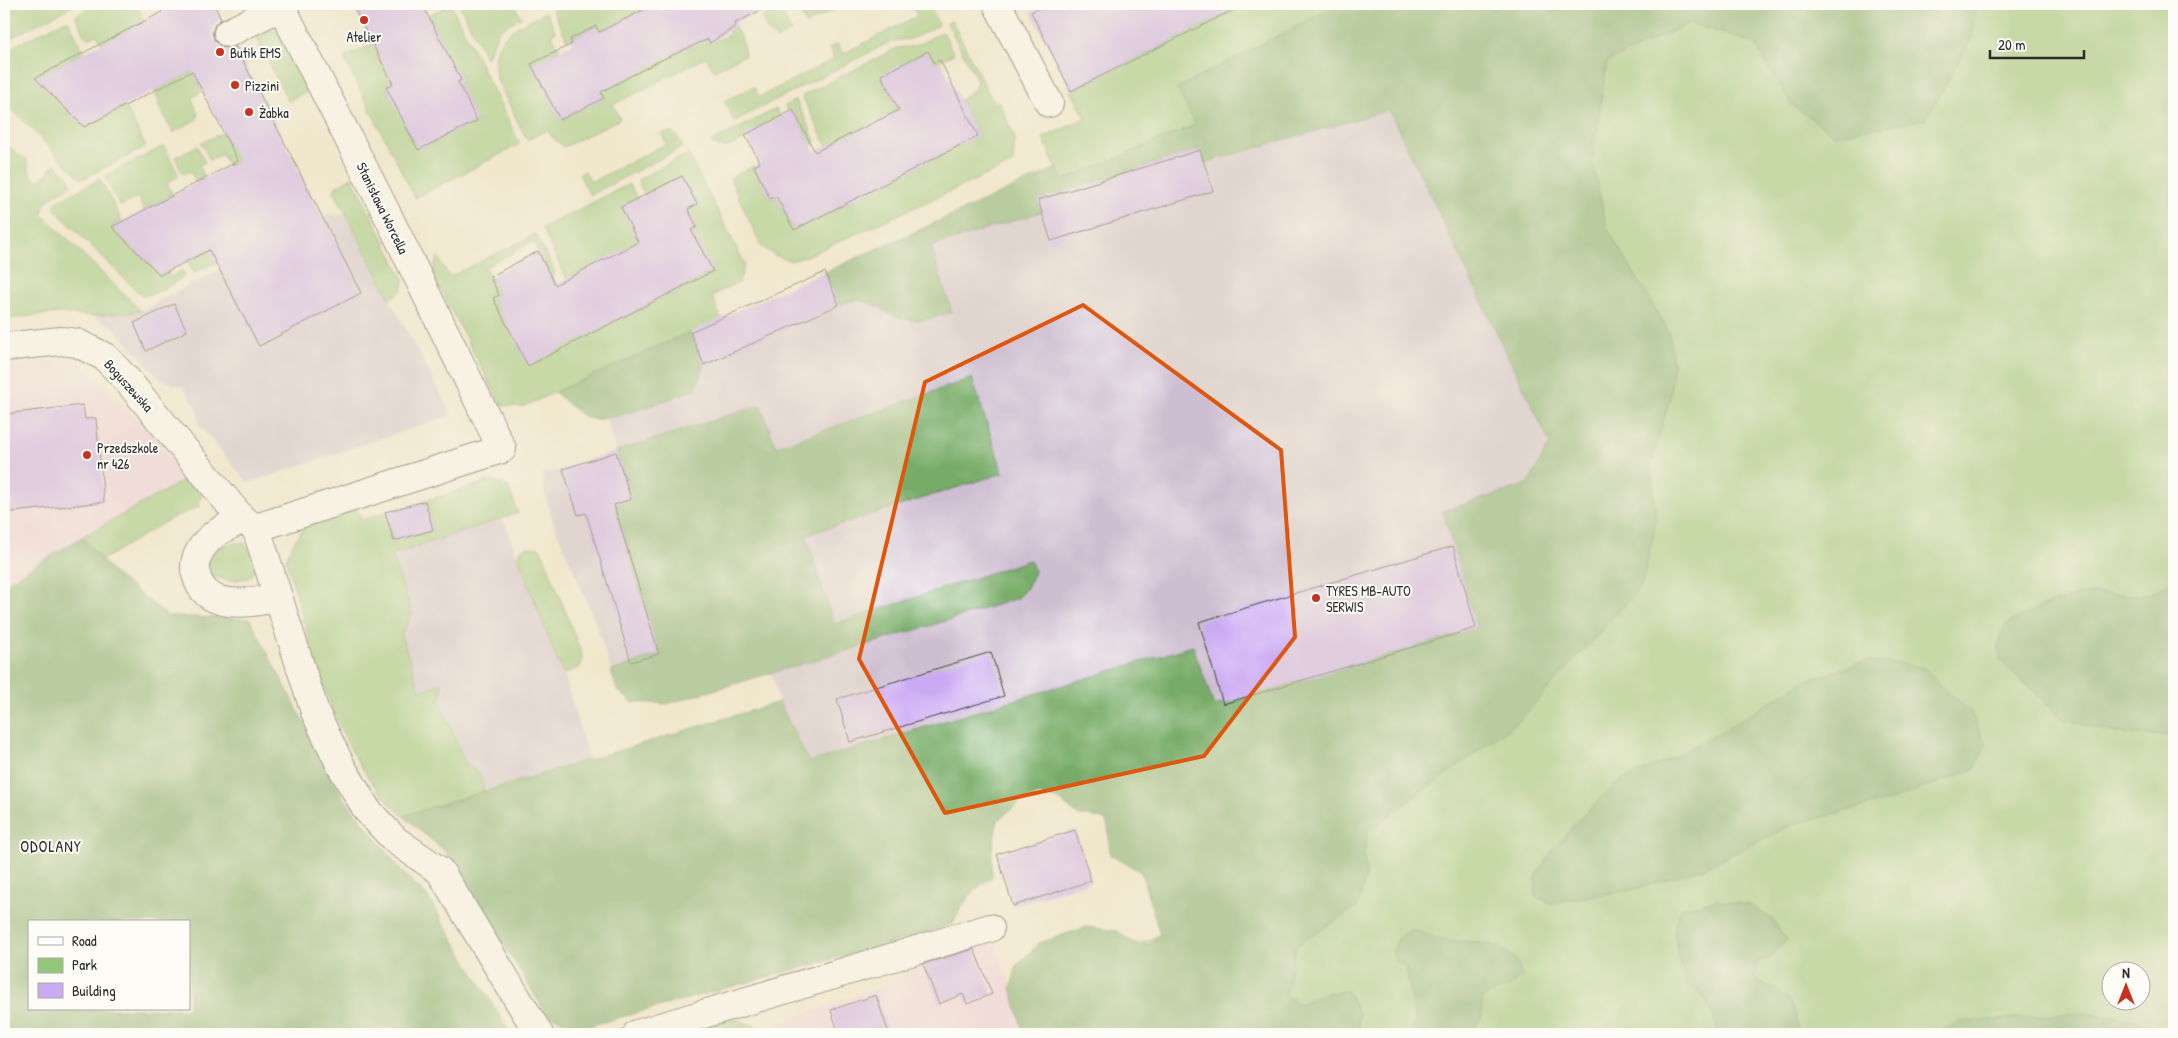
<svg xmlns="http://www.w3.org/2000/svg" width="2178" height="1038" viewBox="0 0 2178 1038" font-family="'Patrick Hand',sans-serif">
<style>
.built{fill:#f1d0e3}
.industrial{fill:#cebed1}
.green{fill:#94c778;stroke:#607952;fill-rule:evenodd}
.forest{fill:#77ac68;stroke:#516c4a;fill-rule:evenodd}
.building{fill:#cbaaf4}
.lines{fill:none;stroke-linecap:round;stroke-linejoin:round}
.minor-casing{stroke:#494743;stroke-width:30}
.minor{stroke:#fff;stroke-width:28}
.marked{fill:none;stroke:#df570e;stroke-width:4;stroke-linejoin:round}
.poi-dot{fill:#c8321e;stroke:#fdfcf7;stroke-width:2}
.labels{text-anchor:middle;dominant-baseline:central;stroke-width:4;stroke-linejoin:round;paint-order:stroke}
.poi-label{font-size:14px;fill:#2b2b2b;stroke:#fdfcf7;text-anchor:start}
.street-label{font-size:14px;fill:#2b2b2b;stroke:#fdfcf7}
.quarter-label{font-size:16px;letter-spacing:1px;fill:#2b2b2b;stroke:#fdfcf7}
</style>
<rect width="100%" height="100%" fill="#fdfcf7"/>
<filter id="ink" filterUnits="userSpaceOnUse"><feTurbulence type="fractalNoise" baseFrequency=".02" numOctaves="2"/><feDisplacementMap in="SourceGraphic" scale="10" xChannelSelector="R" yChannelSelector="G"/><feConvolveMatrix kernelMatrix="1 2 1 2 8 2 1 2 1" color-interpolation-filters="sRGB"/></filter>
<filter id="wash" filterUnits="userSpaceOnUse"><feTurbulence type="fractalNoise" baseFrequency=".0096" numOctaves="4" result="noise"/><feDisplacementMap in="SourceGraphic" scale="20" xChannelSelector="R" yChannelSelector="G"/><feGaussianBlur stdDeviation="1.12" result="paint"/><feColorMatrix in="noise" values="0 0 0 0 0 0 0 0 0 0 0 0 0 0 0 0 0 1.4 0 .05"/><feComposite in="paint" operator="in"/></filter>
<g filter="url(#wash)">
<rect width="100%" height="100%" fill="#f1e7cd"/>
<!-- built -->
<path class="built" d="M74 358 151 432 188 478 4 584V366Z
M993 937 1011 987 1024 1034H763L761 1029 878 988 923 964Z"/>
<!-- industrial -->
<path class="industrial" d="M1371 50 1586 466 1507 607 1231 756 1193 646 808 762 779 702 772 673 667 704 632 702 617 690 597 626 553 521 544 491 543 473 563 469 616 451 593 375 1057 168 1062 181Z
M329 214 345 215 452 415 248 483 199 425 197 408 183 387 161 380 113 327 91 316 141 310Z
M503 519 564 674 589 760 484 791 480 774 465 763 440 702 442 683 420 691 401 635 392 555Z"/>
<!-- green -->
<path class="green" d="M4 4H77L4 41Z
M96 4H137L144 22 102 44 97 35 89 38 84 35 76 16Z
M459 4H514L521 17 500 29 486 58Z
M564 4H655L599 32 596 26 567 40 552 9Z
M763 4H777L791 31 777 39 767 30 762 18 768 15Z
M796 4H846L806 24Z
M916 4H929L938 23 937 26 911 39 892 41 734 121 724 101 754 87 759 97 834 59 829 48 837 44 843 54 917 16 912 6Z
M1245 4H2174V1034H1024L1011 987 1131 949 1160 934 1141 872 1443 683 1586 466 1371 51 1062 181 1043 138 1086 118 1071 91ZM2110 970H2140V1000H2110Z
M451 5 520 144 415 198 344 58 373 44 393 84 386 87 393 102 400 98 411 119 404 123 418 150 477 121 458 82 462 79 455 65 448 69 443 44 428 15Z
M546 12 556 32 551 34 559 50 532 65 560 120 604 98 601 91 666 57 707 38 710 44 730 34 727 27 733 24 742 39 745 55 714 70 706 57 613 105 620 119 564 147 551 136 548 130 527 140 497 80C487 37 514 28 546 12Z
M66 20 69 22 84 52 36 78 84 127 125 106 146 147 84 178H80L4 101V51Z
M952 21 994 104 999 102 1015 138 1013 163 809 255 792 261 776 256 761 246 730 178 754 166 770 199 776 196 794 230 856 199 854 194 880 180 883 185 885 184 882 179 908 166 911 171 978 136 960 100 965 98 964 96 975 89 977 80 947 23Z
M266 29 276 31 280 35 308 91 288 101 255 35Z
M943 32 954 54 934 63 928 52 881 76 900 113 827 147 802 96 897 48 915 46Z
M192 71 202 91 192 98 198 115 197 119 173 133 158 104 160 103 154 90Z
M796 100 816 142 805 148 809 141 794 111 789 113 785 106Z
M776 109 781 117C768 125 739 145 725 147 719 148 716 146 711 142Z
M672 132 678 137 683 147 590 195 579 174 585 171 591 182 666 144 661 133Z
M222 133 238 161 228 166 222 154 210 160 201 143Z
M4 145 13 149 17 155 26 158 30 174 38 181 55 164 69 177 71 184C60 195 44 195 42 214L141 311 91 316 60 313 4 319Z
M164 146 179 176 167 183 173 195 144 210 138 197 120 206 105 176Z
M197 146 205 162 199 166 205 178 197 183 190 171 183 174 175 157Z
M688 154 745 264 739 282 712 296 721 319 522 407 501 405 434 277V267L438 257 449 277 536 234 554 271V276L545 281 548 272 533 242 485 267 499 295 493 298 528 365 712 272 691 230 696 227 688 209 696 204 682 177 645 196 638 182 639 179Z
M352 177 404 280 402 290 390 299 334 191 336 186Z
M100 179 122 221 112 227 160 275 167 271 171 277 182 270 184 274C181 282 151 296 142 296L57 212 54 205 58 201Z
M629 184 638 199 621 208 640 245 625 249 567 279 542 228Z
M261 224 264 239 194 273 188 261Z
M188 478 201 493 199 507 170 519 102 560 82 537Z
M493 480 508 487 518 513 392 555 412 614 401 635 420 691 442 683 440 702 465 763 480 774 484 791 403 816C330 752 314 648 286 560L291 547 308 521 355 506 362 520 385 512 394 541 433 530 425 501Z
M243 542 256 557 254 571 249 578 230 581 213 577 206 566C212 546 225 544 243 542Z
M528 547 540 548 544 556 582 655V665L576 669 564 674 556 658 518 557 521 549Z
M732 1018 761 1028 763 1034H678Z"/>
<!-- forest -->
<path class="forest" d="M1339 4H1976L1972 38 1926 119 1835 135 1792 105 1754 43 1689 23 1607 62 1592 160 1607 228 1669 332 1673 363 1670 399 1651 465 1656 524 1641 587 1518 722 1368 831 1364 853 1366 877 1357 907 1296 946 1285 994 1299 1004 1327 993 1347 991 1359 1013 1358 1034H1024L1011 987 1017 965 1039 943 1086 927 1117 931 1134 943 1150 945 1160 934 1141 872 1110 855 1108 827 1105 820 1091 816H1079L1058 799 1037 795 1019 803 998 820 992 850V877C971 891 964 901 953 924L898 941 578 1029 546 1013 446 852 403 816 779 702 809 762 1193 646 1214 706 1476 628 1443 511 1528 484 1550 443 1389 110 1203 163 1199 150 1038 200 1041 212 931 247 952 312C936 317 922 323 905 319 878 313 870 291 839 305L825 272 1057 168 1063 181 1195 125 1177 88Z
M690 332C701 357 709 363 695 389 674 397 612 422 592 419 582 418 562 399 555 392Z
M972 378 1003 473 806 535 834 624 1030 560 1034 570 1032 578 1027 588 1017 598 966 615 667 704 632 702 617 690 611 671 659 654 614 505 631 499 616 451 761 405 776 447Z
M82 537 112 572 168 616 250 619 343 797 406 876 427 896 506 1026 510 1034H4V584ZM29 922H189V1009H29Z
M2174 580V736L2115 733 2063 719 2000 660C1999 649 1997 637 2005 627 2018 613 2075 593 2094 593 2124 592 2147 603 2174 580Z
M1867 661 1899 663 1924 668 1942 687 1970 711 1986 744 1974 769 1891 800 1794 824 1704 868 1635 889 1550 903 1535 896 1536 876 1551 853 1575 823 1621 780 1665 762 1733 725 1804 681Z
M1717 900 1750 905 1772 919 1786 940 1772 957 1758 961 1755 979C1783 994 1798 998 1797 1034H1718L1715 1020 1703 994 1686 984 1678 957 1674 929 1681 908Z
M1411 929 1448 942 1466 941 1499 946 1517 961 1522 977 1510 986 1483 997 1481 1019 1469 1034H1412L1415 1017 1406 968 1396 960 1393 950 1399 938Z
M2082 1013 2137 1020 2158 1034H1934L1959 1022Z"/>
<g id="blocks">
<!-- building -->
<path class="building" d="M157 4H214L221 19 215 24 212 32 214 40 220 46 227 48 236 47 361 293 259 346 209 250 160 275 112 227 238 161 192 71 84 127 35 78 162 12Z
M352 4H422L461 80 458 82 477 121 418 150 386 87 393 84Z
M655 4H774L735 23 736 26 710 43 708 39 657 62 601 92 604 98 560 120 531 64 572 44 570 39 596 26 599 32Z
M1048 4H1245L1071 91 1031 12Z
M928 51 934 63 940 60 978 136 794 230 776 196 770 199 754 166 760 163 745 135 793 110 815 152 899 110 881 75Z
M1200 150 1213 191 1051 241 1038 200Z
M682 176 697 204 688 209 697 227 691 230 713 271 528 366 493 298 499 295 490 277 538 251 555 285 638 242 621 207Z
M825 272 839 305 704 365 690 332Z
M174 304 187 331 146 351 134 323Z
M83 405 85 419 96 418 104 502 4 513V414Z
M616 452 631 499 614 505 659 654 631 662 586 513 578 515 563 469Z
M425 501 433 530 394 541 385 512Z
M1453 546 1476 628 1223 704 1199 622Z
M991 652 1004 696 850 742 837 699Z
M1075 830 1091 881 1013 906 997 854Z
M974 949 992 994 967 1004 963 994 939 1004 923 964Z
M876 995 889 1034H839L831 1010Z"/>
</g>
</g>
<g filter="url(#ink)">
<use href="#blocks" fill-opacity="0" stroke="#494743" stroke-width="1"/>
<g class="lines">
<defs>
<path id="minor" d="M997 4 1049 103
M228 33 282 6
M4 347 61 341 77 343 105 357 127 380 242 519 256 528 315 712 341 766 367 810 395 840 440 871 539 1034
M242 519C231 525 217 531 209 539 200 548 192 562 196 574 205 612 249 603 278 598
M256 528 502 449 386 212 280 4
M637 1034 990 928"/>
</defs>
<!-- minor casing -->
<use href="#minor" class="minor-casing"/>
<!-- minor -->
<use href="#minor" class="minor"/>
</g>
</g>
<!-- marked area -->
<path d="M0 0H2178V1038H0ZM1083 305 1281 450 1295 637 1204 756 945 813 859 659 925 382Z" fill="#f1e7cd" fill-opacity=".55" fill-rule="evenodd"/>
<path class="marked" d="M1083 305 1281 450 1295 637 1204 756 945 813 859 659 925 382Z"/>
<!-- markers -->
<g class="poi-dot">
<circle cx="364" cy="20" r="5"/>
<circle cx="220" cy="52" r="5"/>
<circle cx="235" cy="85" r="5"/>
<circle cx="249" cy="112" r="5"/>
<circle cx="87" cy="455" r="5"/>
<circle cx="1316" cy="598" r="5"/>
</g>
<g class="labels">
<!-- poi labels -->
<g class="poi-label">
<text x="364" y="36" text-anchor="middle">Atelier</text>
<text x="230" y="52">Butik EMS</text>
<text x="245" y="85">Pizzini</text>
<text x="259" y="112">Żabka</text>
<text x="97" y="447">Przedszkole<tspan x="97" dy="16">nr 426</tspan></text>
<text x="1326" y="590">TYRES MB-AUTO<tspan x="1326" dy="16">SERWIS</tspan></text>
</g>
<!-- street labels -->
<g class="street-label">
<text transform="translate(383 208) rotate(64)">Stanisława Worcella</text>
<text transform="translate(129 385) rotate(48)">Boguszewska</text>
</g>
<!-- quarter labels -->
<g class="quarter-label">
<text x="51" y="846">ODOLANY</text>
</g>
</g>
<!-- margin -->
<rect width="2178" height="1038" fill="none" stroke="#fdfcf7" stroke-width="20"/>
<!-- legend -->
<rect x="28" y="920" width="162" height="90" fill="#fdfcf7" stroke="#a9a8a5"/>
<rect x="38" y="937" width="25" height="8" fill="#ffffff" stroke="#a9a8a5"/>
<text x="72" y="946" font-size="15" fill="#2b2b2b">Road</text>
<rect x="38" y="958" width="25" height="15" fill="#94c778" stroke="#a9a8a5"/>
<text x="72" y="970" font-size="15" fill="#2b2b2b">Park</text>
<rect x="38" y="983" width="25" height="15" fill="#cbaaf4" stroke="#a9a8a5"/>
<text x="72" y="996" font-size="15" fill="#2b2b2b">Building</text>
<!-- north arrow -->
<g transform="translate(2126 986)"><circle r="24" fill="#fdfcf7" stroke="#a9a8a5"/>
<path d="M0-4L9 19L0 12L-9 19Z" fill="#c8321e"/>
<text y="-8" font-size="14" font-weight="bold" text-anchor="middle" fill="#2b2b2b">N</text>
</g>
<!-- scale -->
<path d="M1990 50v8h94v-8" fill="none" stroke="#2b2b2b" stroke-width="2.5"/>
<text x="1998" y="50" font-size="15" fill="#2b2b2b" stroke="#fdfcf7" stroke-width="4" paint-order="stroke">20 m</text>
</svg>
